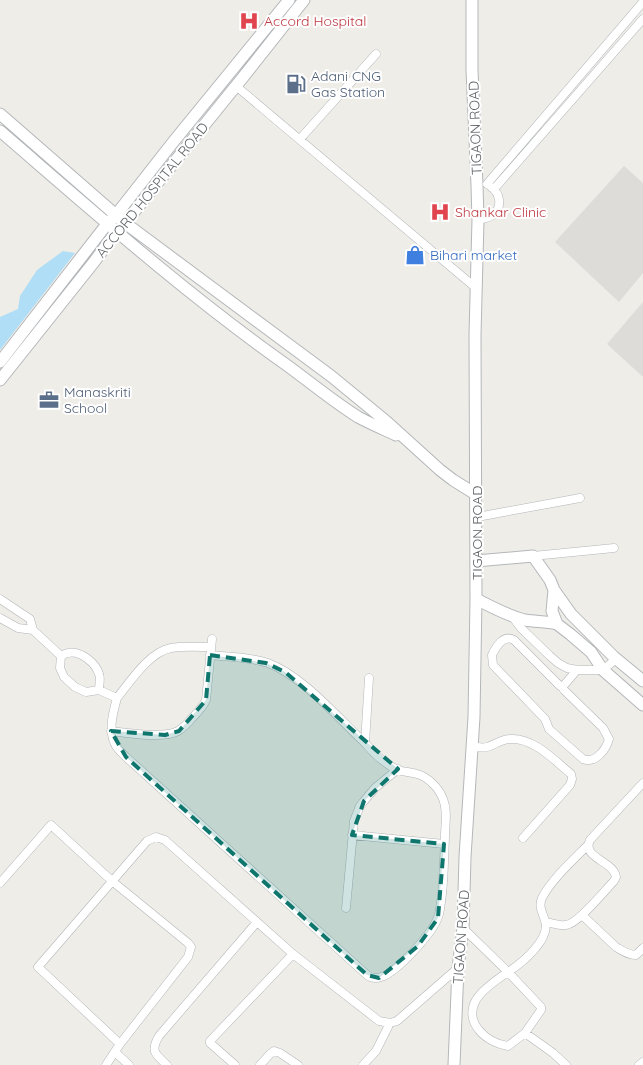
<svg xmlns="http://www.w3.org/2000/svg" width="643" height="1065" viewBox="0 0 643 1065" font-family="Quicksand,sans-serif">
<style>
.industrial{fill:#dedcd9}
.water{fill:#b0def6}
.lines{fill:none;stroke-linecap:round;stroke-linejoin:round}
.street-casing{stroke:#b2b5b8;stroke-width:9}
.secondary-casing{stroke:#b4b7ba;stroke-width:13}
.street{stroke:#fff;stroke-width:8}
.secondary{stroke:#fff;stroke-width:11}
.marked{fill:#0f766e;fill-opacity:0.2;stroke:#0f766e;stroke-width:4;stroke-dasharray:10 6;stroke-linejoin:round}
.labels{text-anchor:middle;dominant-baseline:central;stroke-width:4;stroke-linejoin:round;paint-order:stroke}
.health-label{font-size:14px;fill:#be3a42;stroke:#fff;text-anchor:start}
.service-label{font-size:14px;fill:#4e5e75;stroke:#fff;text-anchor:start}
.street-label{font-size:14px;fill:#5f6366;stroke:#fff}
.shop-label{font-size:14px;fill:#366cbe;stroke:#fff;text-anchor:start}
</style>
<rect width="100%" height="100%" fill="#efede8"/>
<!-- industrial -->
<path class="industrial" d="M624 166 643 183V273L619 302 555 242Z
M643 302V377L607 344Z"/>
<!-- water -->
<path class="water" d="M63 251 75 253 0 350V317L18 309 20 296 37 270Z"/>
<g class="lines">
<defs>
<path id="street" d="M236 86 476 288
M300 139 376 54
M487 184 643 2
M494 189 643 19
M478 220C483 219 489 218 493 215 503 207 500 193 491 187
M477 517 580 498
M533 556 614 548
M0 599 30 619 33 630 18 628 0 618
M512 616 521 628 550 656 558 663 567 668 577 670H603L616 659
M33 630 61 656 60 668 64 677 75 687 86 692 99 690C99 684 101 679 99 674 96 663 80 650 68 653 66 653 63 655 61 656
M210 655C229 657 250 657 268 663 303 676 338 718 365 743
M565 684 577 670
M560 686 514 640C503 634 496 647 492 655L493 665 545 719 549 729 583 759C595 764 606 750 609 739L603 728 564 690
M99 690 117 698C113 713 108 730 115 744 117 749 122 753 126 757L367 975C371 978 375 979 381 977 396 973 433 933 438 917 440 913 440 907 441 902 444 881 444 859 445 837 445 825 448 811 443 799 439 788 428 777 417 774 410 772 404 772 398 770 385 764 374 754 365 743L369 678
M117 698C130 682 149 652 171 648 181 646 200 647 211 647
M111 731C127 733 164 739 178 731 183 728 188 723 192 718 198 712 203 707 206 700L212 639
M472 746C476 747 483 748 487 747 495 745 501 739 510 739 533 737 554 760 571 774L572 779 570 785 523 838
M352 835 444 844
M0 883 51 825 112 881 188 943 191 947 188 957 120 1044 106 1065
M346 908 354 821 360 806 364 801 375 788 398 769
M582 915 616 947C623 951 628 955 636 955L643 948
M546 922C552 923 560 926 566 925 578 924 605 890 614 881L616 877C614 861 581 858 590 840L643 783
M463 928 508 972C499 978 481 991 476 1000 463 1023 487 1043 508 1046L525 1033 553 1053 566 1065
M525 1033 541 1010V1007L508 972C522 963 551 939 545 921 543 913 538 907 542 898 551 880 573 860 588 845
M120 1044 38 967 147 841 156 837 165 840 293 954 379 1021 390 1023 397 1021 458 968
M115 1052 129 1065
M167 1065C155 1054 150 1051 159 1036L257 922
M235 1065 210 1043V1041L293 954
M260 1065 270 1054 274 1051 280 1053 298 1065
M363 1065 376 1051 390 1023
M639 1065 643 1062"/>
<path id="secondary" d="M0 114 125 223 331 376 387 422 440 470 453 480 477 495
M0 131C94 212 186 294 288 366 311 383 334 402 358 417 371 424 383 429 396 435
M0 362 107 224 116 215 174 141 289 0
M0 380 94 262 116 232 125 223 244 76 304 0
M476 561 533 556 550 580 554 590 571 614 614 657 643 681
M554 590 552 611 557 624 570 634 591 652 603 670 643 705
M476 599C492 607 508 616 525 620 536 622 546 621 557 624
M454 1065 458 968 463 928 465 857 474 717 476 599 475 335 478 220 477 185 472 70V0"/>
</defs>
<!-- street casing -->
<use href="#street" class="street-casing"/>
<!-- secondary casing -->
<use href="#secondary" class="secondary-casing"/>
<!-- street -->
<use href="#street" class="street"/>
<!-- secondary -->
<use href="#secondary" class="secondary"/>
</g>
<!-- marked area -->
<path class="marked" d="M210 655 266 663 285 672 398 769 364 801 352 835 444 844 438 918 418 946 379 978 367 975 126 757 111 731 165 735 179 731 206 700Z"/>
<!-- icons -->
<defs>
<symbol id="hospital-bare" viewBox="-9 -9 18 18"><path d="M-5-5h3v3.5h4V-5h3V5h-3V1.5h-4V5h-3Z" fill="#e0444e" stroke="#fff" stroke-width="2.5" paint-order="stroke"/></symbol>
<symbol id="fuel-bare" viewBox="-9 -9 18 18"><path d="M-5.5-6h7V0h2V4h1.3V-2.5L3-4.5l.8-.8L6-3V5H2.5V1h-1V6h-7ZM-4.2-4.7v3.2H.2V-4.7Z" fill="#5c6f8a" stroke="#fff" stroke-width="2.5" paint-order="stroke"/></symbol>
<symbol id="shop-bare" viewBox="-9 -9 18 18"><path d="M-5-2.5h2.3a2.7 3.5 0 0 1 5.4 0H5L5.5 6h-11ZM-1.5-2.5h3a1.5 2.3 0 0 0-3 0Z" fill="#3f7fe0" stroke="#fff" stroke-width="2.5" paint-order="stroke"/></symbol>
<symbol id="office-bare" viewBox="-9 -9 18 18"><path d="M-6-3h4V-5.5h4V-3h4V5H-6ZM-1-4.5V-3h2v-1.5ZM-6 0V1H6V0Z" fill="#5c6f8a" stroke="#fff" stroke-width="2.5" paint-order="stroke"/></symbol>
</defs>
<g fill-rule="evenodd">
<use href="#hospital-bare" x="235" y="7" width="28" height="28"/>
<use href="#fuel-bare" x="282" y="70" width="28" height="28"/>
<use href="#hospital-bare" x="426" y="198" width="28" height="28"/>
<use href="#shop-bare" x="401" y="241" width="28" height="28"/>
<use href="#office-bare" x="35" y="386" width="28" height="28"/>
</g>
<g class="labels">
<!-- health labels -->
<g class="health-label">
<text x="264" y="21">Accord Hospital</text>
<text x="455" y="212">Shankar Clinic</text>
</g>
<!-- service labels -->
<g class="service-label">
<text x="311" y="76">Adani CNG<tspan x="311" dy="16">Gas Station</tspan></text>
<text x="64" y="392">Manaskriti<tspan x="64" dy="16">School</tspan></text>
</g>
<!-- street labels -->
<g class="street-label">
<text transform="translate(475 128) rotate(-92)">TIGAON ROAD</text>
<text transform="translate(152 190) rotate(-51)">ACCORD HOSPITAL ROAD</text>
<text transform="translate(477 533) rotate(-90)">TIGAON ROAD</text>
<text transform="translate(461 937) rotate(-86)">TIGAON ROAD</text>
</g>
<!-- shop labels -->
<g class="shop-label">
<text x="430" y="255">Bihari market</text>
</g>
</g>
</svg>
